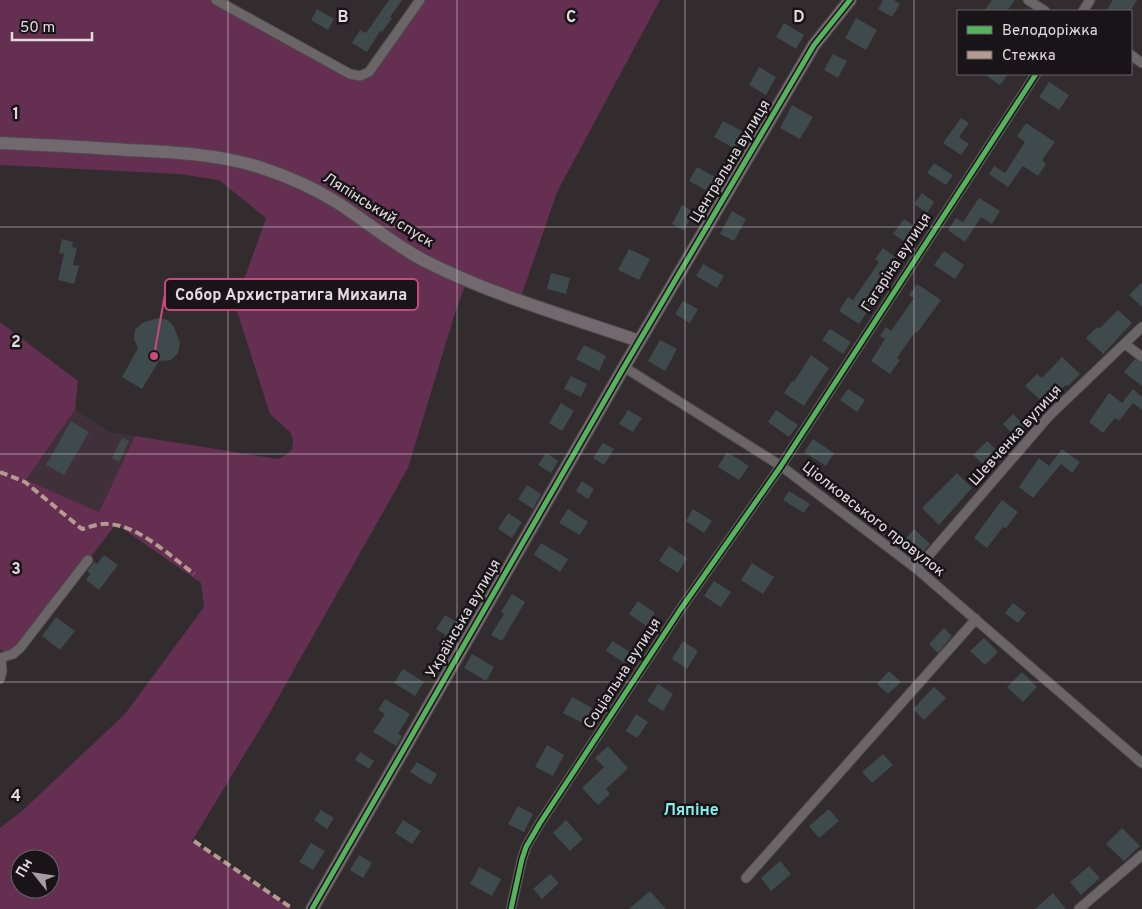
<svg xmlns="http://www.w3.org/2000/svg" width="1142" height="909" viewBox="0 0 1142 909" font-family="Overpass,sans-serif">
<style>
.built{fill:#3f3039}
.green{fill:#642f51;fill-rule:evenodd}
.building{fill:#3e4a4b}
.lines{fill:none;stroke-linecap:round;stroke-linejoin:round}
.street-casing{stroke:#4e494b;stroke-width:11}
.secondary-casing{stroke:#4e494b;stroke-width:14}
.street{stroke:#6a6668;stroke-width:9}
.secondary{stroke:#71696e;stroke-width:12}
.quiet{stroke:#b69a8f;stroke-width:4;stroke-dasharray:8 4;stroke-linecap:butt}
.cycleway-casing{stroke:#191417;stroke-width:8}
.cycleway{stroke:#56b35d;stroke-width:5}
.grid{fill:none;stroke:#e1dbde;stroke-width:1;stroke-opacity:0.55}
.labels{text-anchor:middle;dominant-baseline:central;stroke-width:5;stroke-linejoin:round;paint-order:stroke}
.street-label{font-size:15px;fill:#e1dbde;stroke:#191417}
.neighbourhood-label{font-size:16px;font-weight:bold;fill:#84efeb;stroke:#191417}
.grid-label{font-size:16px;text-anchor:middle;font-weight:bold;fill:#e1dbde;stroke:#191417;stroke-width:5;stroke-linejoin:round;paint-order:stroke}
.leader{fill:none;stroke:#ca497c;stroke-width:2}
.callout-dot{fill:#ca497c;stroke:#191417;stroke-width:2}
.callout{fill:#191417;stroke:#ca497c;stroke-width:2}
.callout-label{font-size:16px;text-anchor:middle;font-weight:bold;fill:#e1dbde}
</style>
<rect width="100%" height="100%" fill="#322c2f"/>
<!-- built -->
<path class="built" d="M75 410 110 432 135 436 99 512 26 480Z"/>
<!-- green -->
<path class="green" d="M0 0H216L350 74 369 72 420 0H660L557 192 520 300 467 280 455 313 408 468 269 714 192 841 292 909H0V828L21 812 125 714 204 607 201 583 116 524 14 657 0 649V322L78 381 75 410 26 480 99 512 135 436 278 459 286 455 292 449 293 440 290 432 270 414 235 305 266 218 219 180 179 174 0 165ZM20 859H50V889H20Z"/>
<!-- building -->
<path class="building" d="M389 0H402L390 17 392 18 382 32 380 31 367 52 352 43 360 30 366 33Z
M883 0H894L900 4 892 17 878 9Z
M992 0H1015L1007 11H984Z
M1113 0H1137L1130 11H1106Z
M317 9 334 19 328 30 311 20Z
M856 18 877 30 866 50 845 38Z
M784 23 804 35 796 49 776 37Z
M833 54 847 61 838 78 824 70Z
M759 67 776 77 766 95 749 85Z
M984 74H1008L1000 85Z
M1049 82 1069 95 1059 110 1039 97Z
M792 105 813 117 800 139 780 128Z
M961 118 969 123 959 137 969 144 961 155 943 143Z
M723 121 746 133 737 150 714 137Z
M1026 123 1055 142 1042 160 1046 164 1038 176 1023 166 1008 187 989 174 994 166 1005 173 1025 142 1017 136Z
M934 163 953 175 946 185 927 173Z
M697 167 717 178 709 192 689 181Z
M922 193 934 202 927 213 914 204Z
M979 198 1000 211 992 224 981 217 965 242 948 230 956 218 963 222Z
M682 205 694 212 684 230 672 224Z
M732 211 746 219 734 241 720 234Z
M904 219 921 230 910 245 893 234Z
M62 239 73 242 72 247 77 248 73 265 79 266 74 284 58 280 64 254 59 253Z
M883 248 899 260 885 282 887 283 859 324 839 311 848 297 853 300 879 262 875 259Z
M629 249 650 259 639 280 618 270Z
M944 251 964 265 955 279 934 265Z
M703 264 724 276 717 288 696 276Z
M551 273 570 278 566 294 547 289Z
M1142 282V307L1129 295Z
M917 284 941 300 917 333 915 332 897 358 900 360 890 374 871 361 885 339 880 336 886 327 891 331 914 298 909 295Z
M683 301 698 309 690 323 675 314Z
M1118 310 1132 323 1103 354 1086 338 1097 327 1099 329Z
M158 318 168 320 174 327 180 343 178 353 171 360 159 361 142 389 122 377 138 348 134 339 135 330 142 323Z
M830 329 851 342 843 354 822 340Z
M660 340 677 349 665 371 648 361Z
M584 345 606 356 599 371 576 359Z
M811 355 829 368 804 406 784 393 792 381 794 382Z
M1062 357 1080 374 1068 386 1066 385 1046 405 1025 386 1037 374 1042 378Z
M1135 359 1142 363V386L1124 372Z
M571 376 587 384 581 397 564 389Z
M848 389 865 400 857 412 840 400Z
M1133 389 1142 397V410L1133 403 1119 421 1115 418 1103 433 1089 422 1109 393 1122 403Z
M561 403 574 411 562 431 549 423Z
M628 410 642 418 633 432 619 424Z
M776 410 798 425 789 437 768 422Z
M1013 414 1026 427 1016 437 1003 424Z
M71 421 89 432 64 475 46 465Z
M122 438 129 441 119 462 112 458Z
M813 439 834 453 826 466 804 452Z
M987 441 1001 454 987 468 973 455Z
M603 443 614 449 604 465 593 458Z
M1062 449 1080 462 1072 473 1061 464 1033 498 1019 487 1039 458 1049 466Z
M727 452 749 466 739 480 718 467Z
M546 453 558 461 551 473 538 465Z
M957 473 972 488 939 525 922 508Z
M582 481 594 489 588 499 576 491Z
M527 485 541 494 533 509 518 499Z
M789 491 810 504 804 513 783 500Z
M1002 500 1018 512 1006 528 1003 527 987 548 974 538Z
M568 509 588 522 580 535 559 523Z
M693 509 712 521 704 533 686 521Z
M508 513 522 522 512 538 498 529Z
M914 529 930 544 921 554 905 539Z
M541 543 568 559 560 572 534 555Z
M669 546 687 558 678 573 659 561Z
M104 555 118 565 99 590 86 580 90 574 87 571 94 562 97 564Z
M752 563 774 577 763 594 741 580Z
M714 581 731 592 721 607 704 596Z
M512 594 525 602 502 641 491 635 504 614 501 612Z
M638 601 655 613 646 626 629 614Z
M1013 603 1026 613 1018 623 1005 613Z
M445 615 463 626 454 641 436 629Z
M56 617 75 631 60 650 42 636Z
M944 628 952 636 938 653 929 644Z
M984 638 998 652 985 665 970 651Z
M612 641 632 653 626 664 606 651Z
M683 641 698 651 687 669 672 659Z
M472 654 494 667 486 681 464 668Z
M403 669 424 682 415 696 394 683Z
M889 671 901 682 888 694 877 684Z
M1022 672 1037 687 1023 702 1007 687Z
M658 684 673 694 663 711 647 701Z
M934 687 946 698 924 720 913 709Z
M572 697 592 708 584 724 563 713Z
M385 699 410 714 398 734 402 736 396 746 373 732 385 714 378 710Z
M636 714 648 722 637 738 626 731Z
M547 745 564 755 553 776 535 767Z
M608 746 628 768 606 789 610 794 598 805 582 788 604 767 595 758Z
M360 752 374 761 369 769 355 760Z
M883 754 893 765 872 783 862 772Z
M417 762 437 774 431 785 410 772Z
M518 806 533 814 524 832 508 824Z
M829 809 839 821 819 838 809 826Z
M321 810 334 818 327 829 314 820Z
M403 820 421 831 412 844 395 833Z
M566 820 583 839 570 851 553 833Z
M1122 828 1140 846 1124 861 1106 844Z
M311 843 325 851 313 870 299 862Z
M359 855 372 863 363 878 350 870Z
M780 861 791 874 771 891 761 878Z
M1089 866 1100 878 1081 895 1070 882Z
M479 867 501 879 492 896 470 884Z
M550 874 559 883 542 899 533 889Z
M650 891 666 909H629Z
M1053 893 1066 909H1035Z"/>
<g class="lines">
<defs>
<path id="street" d="M216 0 350 74 360 76 369 72 420 0
M1028 0 1045 11
M1083 11 1090 0
M1131 55 1142 63
M1125 344 1142 357
M624 367 781 466 917 569 1142 763
M917 569 1049 416 1142 327
M0 658 13 654 20 648 88 560
M0 679 2 671 1 659
M746 878 976 619
M511 909 522 859 526 847 540 823 680 610 781 466 1036 74
M1079 909 1142 855"/>
<path id="secondary" d="M0 143C43 145 86 147 128 150 173 152 217 154 259 167 287 176 314 188 338 203 367 222 393 244 423 260 491 295 567 316 639 341
M312 909 624 367 814 45 850 0"/>
</defs>
<!-- street casing -->
<use href="#street" class="street-casing"/>
<!-- secondary casing -->
<use href="#secondary" class="secondary-casing"/>
<!-- street -->
<use href="#street" class="street"/>
<!-- secondary -->
<use href="#secondary" class="secondary"/>
<!-- quiet -->
<path class="quiet" d="M0 472 25 482 82 529C90 527 100 523 108 524 138 525 172 557 194 574
M194 841 293 909"/>
<defs>
<path id="cycleway" d="M312 909 624 367 814 45 850 0
M511 909 522 859 526 847 540 823 680 610 781 466 1036 74"/>
</defs>
<!-- cycleway casing -->
<use href="#cycleway" class="cycleway-casing"/>
<!-- cycleway -->
<use href="#cycleway" class="cycleway"/>
</g>
<!-- grid -->
<path class="grid" d="M228 0V909M457 0V909M685 0V909M914 0V909M0 227H1142M0 454H1142M0 682H1142"/>
<g class="labels">
<!-- street labels -->
<g class="street-label">
<text transform="translate(731 162) rotate(-59)">Центральна вулиця</text>
<text transform="translate(378 211) rotate(32)">Ляпінський спуск</text>
<text transform="translate(897 263) rotate(-57)">Гагаріна вулиця</text>
<text transform="translate(1016 436) rotate(-48)">Шевченка вулиця</text>
<text transform="translate(873 520) rotate(38)">Ціолковського провулок</text>
<text transform="translate(464 619) rotate(-60)">Українська вулиця</text>
<text transform="translate(623 674) rotate(-57)">Соціальна вулиця</text>
</g>
<!-- neighbourhood labels -->
<g class="neighbourhood-label">
<text x="691" y="811">Ляпіне</text>
</g>
</g>
<g class="grid-label">
<text x="343" y="22">B</text>
<text x="571" y="22">C</text>
<text x="799" y="22">D</text>
<text x="16" y="119">1</text>
<text x="16" y="347">2</text>
<text x="16" y="574">3</text>
<text x="16" y="801">4</text>
</g>
<!-- callouts -->
<path class="leader" d="M154 356L165 294"/>
<circle class="callout-dot" cx="154" cy="356" r="5"/>
<rect class="callout" x="165" y="279" width="253" height="31" rx="5"/>
<g class="callout-label">
<text x="291" y="300">Собор Архистратига Михаила</text>
</g>
<!-- legend -->
<rect x="957" y="10" width="175" height="65" fill="#191417" stroke="#696467"/>
<rect x="967" y="26" width="25" height="8" fill="#56b35d" stroke="#696467"/>
<text x="1002" y="35" font-size="15" fill="#e1dbde">Велодоріжка</text>
<rect x="967" y="51" width="25" height="8" fill="#b69a8f" stroke="#696467"/>
<text x="1002" y="60" font-size="15" fill="#e1dbde">Стежка</text>
<!-- north arrow -->
<g transform="translate(35 874) rotate(300)"><circle r="24" fill="#191417" stroke="#696467"/>
<path d="M0-4L9 19L0 12L-9 19Z" fill="#a49ea1"/>
<text y="-8" font-size="14" font-weight="bold" text-anchor="middle" fill="#e1dbde">Пн</text>
</g>
<!-- scale -->
<path d="M12 32v8h80v-8" fill="none" stroke="#e1dbde" stroke-width="2.5"/>
<text x="20" y="32" font-size="15" fill="#e1dbde" stroke="#191417" stroke-width="4" paint-order="stroke">50 m</text>
</svg>
